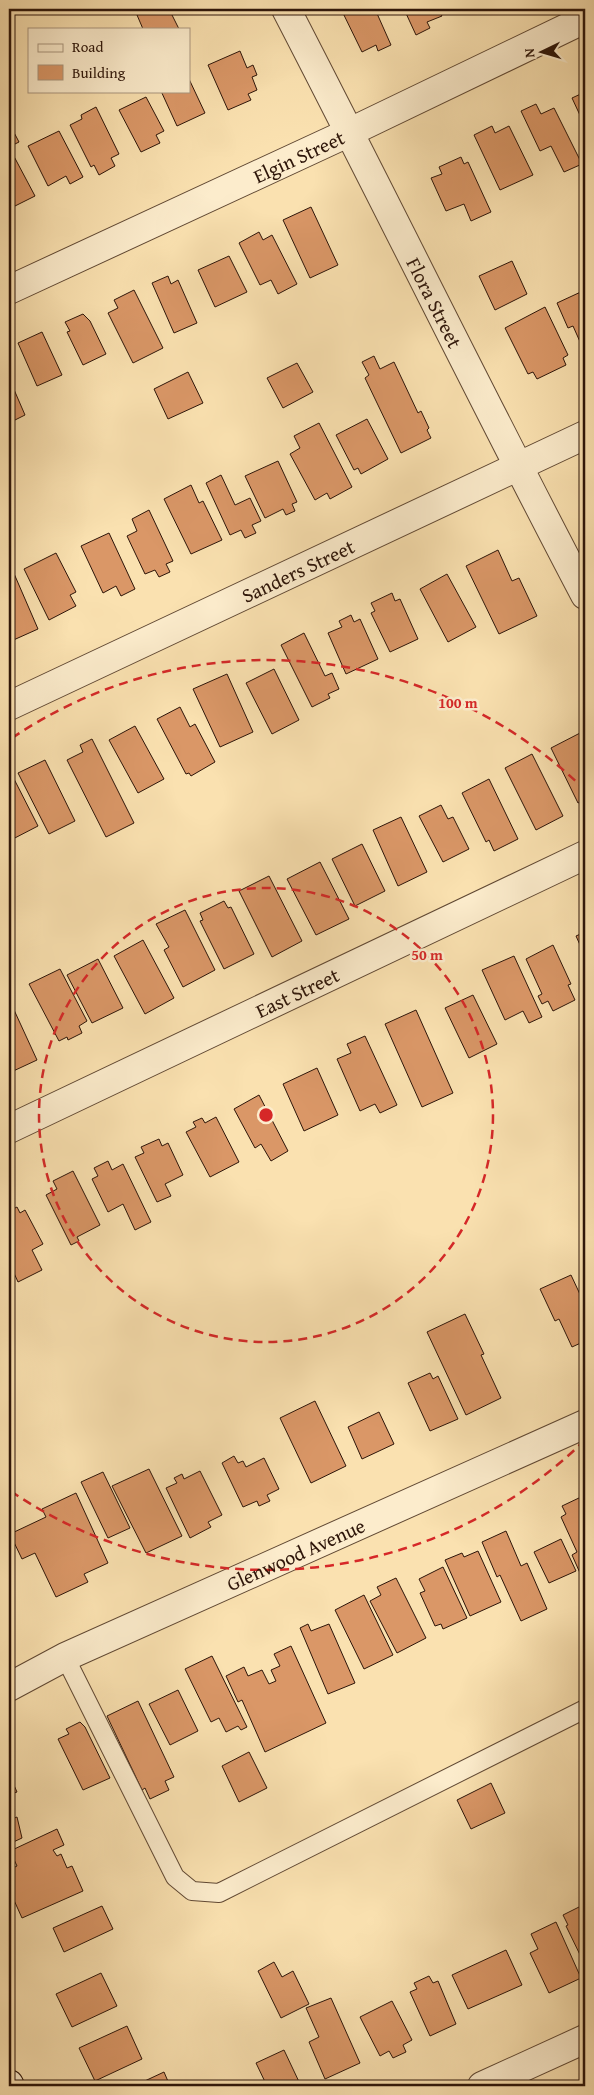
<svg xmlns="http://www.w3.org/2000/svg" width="594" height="2095" viewBox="0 0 594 2095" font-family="'Gentium Book Plus',serif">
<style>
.building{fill:#da9767;stroke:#2d1509}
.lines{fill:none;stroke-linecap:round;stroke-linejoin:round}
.lane-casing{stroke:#604833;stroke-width:20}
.street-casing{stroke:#604833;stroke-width:30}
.secondary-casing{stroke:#2d1509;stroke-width:30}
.lane{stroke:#fceccc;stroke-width:18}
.street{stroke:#fceccc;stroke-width:28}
.secondary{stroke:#fceccc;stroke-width:28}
.ring{fill:none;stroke:#d62828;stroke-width:2.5;stroke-dasharray:9 6}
.labels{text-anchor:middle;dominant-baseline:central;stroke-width:5;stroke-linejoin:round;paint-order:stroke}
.street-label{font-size:20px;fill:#2d1509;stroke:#fceccc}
.centre{fill:#d62828;stroke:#fceccc;stroke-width:2.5}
.ring-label{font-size:15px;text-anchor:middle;font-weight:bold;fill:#d62828;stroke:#fceccc;stroke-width:5;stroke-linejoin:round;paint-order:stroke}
</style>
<rect width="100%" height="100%" fill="#fae1b0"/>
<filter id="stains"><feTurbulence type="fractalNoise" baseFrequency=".004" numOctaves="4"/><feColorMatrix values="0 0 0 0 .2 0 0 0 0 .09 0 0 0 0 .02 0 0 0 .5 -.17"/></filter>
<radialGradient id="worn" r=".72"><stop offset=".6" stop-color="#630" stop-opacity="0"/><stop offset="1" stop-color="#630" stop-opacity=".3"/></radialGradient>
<!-- building -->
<path class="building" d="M151 9H169L179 29H143L137 15Z
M341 9H375L391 45 378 51 376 45 362 52Z
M404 9H438L442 16 427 22 430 28 416 35Z
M240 51 247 68 253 65 257 75 252 77 257 90 248 94 251 100 228 110 208 65Z
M189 79 205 113 177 126 161 91H189Z
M585 92V126L572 98Z
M146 97 164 131 156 135 160 143 141 152 119 110Z
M536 104 541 114 554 108 582 164 564 172 551 146 540 151 521 111Z
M96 107 119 154 111 158 115 166 99 175 94 165 91 167 70 125 82 119 81 115Z
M9 123 19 142 9 147 35 196 9 209Z
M492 126 495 133 509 126 533 175 500 190 474 135Z
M59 131 83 177 70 184 66 176 48 186 28 146Z
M461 157 464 164 468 162 491 212 471 221 464 204 446 211 431 178 442 174 439 167Z
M311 207 338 265 310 278 283 220Z
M259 232 263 240 272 235 297 284 278 294 271 280 260 285 239 243Z
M229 256 247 292 215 307 198 270Z
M512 261 527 294 495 310 479 276Z
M168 276 171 284 178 280 197 323 174 333 152 283Z
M134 290 163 348 133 363 108 313 118 308 114 300Z
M585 290V353L573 326 568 328 557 303Z
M545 307 568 355 563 358 566 365 537 379 533 372 528 374 505 328Z
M83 314 90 321 106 354 83 365 67 332 70 331 65 322Z
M42 332 62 375 37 386 18 343Z
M374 356 380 369 394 362 418 413 421 411 429 428 427 430 431 438 401 453 365 378 369 375 362 362Z
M297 363 313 392 283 408 267 378Z
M188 372 203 403 168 419 154 389Z
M9 378 25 415 9 423Z
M367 419 388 459 361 474 358 468 354 470 336 435Z
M319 423 352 487 330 499 327 493 315 500 290 454 300 448 294 436Z
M278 461 297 502 292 504 295 511 286 515 283 509 265 518 245 476Z
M221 475 235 505 250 498 261 521 252 525 256 533 245 538 241 530 230 535 206 483Z
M191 485 199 503 203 501 222 540 191 554 164 499Z
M149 510 173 561 166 564 170 572 159 577 155 570 145 574 127 536 137 531 132 519Z
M109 533 135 589 121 596 116 586 103 593 81 546Z
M498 550 512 581 519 578 537 616 499 634 466 566Z
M56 553 76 592 70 595 76 606 49 620 24 569Z
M9 562 38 629 9 642Z
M447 574 476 627 448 642 420 589Z
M392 593 395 601 400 599 418 639 390 652 371 613 375 611 371 603Z
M351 615 354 622 360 619 378 659 346 674 328 633 342 627 339 621Z
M304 633 325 676 332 673 339 689 328 694 330 698 312 707 281 645Z
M274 669 299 720 272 734 246 683Z
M227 674 253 732 220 747 193 689Z
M180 707 190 727 195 724 215 762 191 776 189 773 186 774 157 719Z
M135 726 164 779 138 793 109 740Z
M582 732 585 738V800L578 803 551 748Z
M92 739 134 823 106 837 67 760 83 752 80 745Z
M532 754 563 816 536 830 505 768Z
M45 760 75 821 49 834 18 773Z
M13 777 38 826 9 841V780Z
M489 779 518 839 494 851 489 840 486 842 462 793Z
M441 805 448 819 453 817 469 849 443 862 419 816Z
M401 817 427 872 398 886 373 830Z
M362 844 385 891 355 906 332 859Z
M320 862 349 919 316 935 287 879Z
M269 876 302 941 272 957 239 891Z
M224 901 228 908 231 907 254 954 224 969 200 921 203 920 200 913Z
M185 910 215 970 183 987 164 950 169 947 156 924Z
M585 932V956L576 936Z
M143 940 174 998 145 1014 114 956Z
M553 945 571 984 568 985 575 1000 553 1011 548 1001 542 1004 538 996 542 994 526 959Z
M514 956 542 1017 529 1023 523 1011 505 1020 482 970Z
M98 959 123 1008 92 1023 67 975Z
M60 969 87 1021 79 1026 82 1033 68 1040 67 1037 59 1041 29 984Z
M473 995 497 1044 469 1058 445 1008Z
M9 999 37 1060 9 1073Z
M416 1010 453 1093 422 1107 385 1024Z
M365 1036 397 1105 380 1113 375 1104 360 1111 337 1059 351 1053 347 1044Z
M317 1068 338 1115 304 1131 283 1084Z
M259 1095 288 1151 271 1161 261 1144 255 1148 234 1109Z
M216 1117 239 1162 210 1177 186 1132 196 1127 193 1122 202 1118 205 1123Z
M159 1139 162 1146 168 1143 183 1175 165 1184 171 1196 157 1202 135 1157 144 1153 141 1147Z
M108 1161 112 1170 123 1164 151 1222 135 1230 123 1204 108 1212 92 1179 98 1176 94 1168Z
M73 1171 100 1225 77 1237 79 1241 71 1245 46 1195 57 1189 53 1181Z
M17 1207 20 1213 25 1210 43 1244 32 1250 42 1270 18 1282 9 1262V1211Z
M571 1275 585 1305V1341L572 1347 559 1319 555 1321 540 1289Z
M465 1314 484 1354 481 1355 501 1398 466 1415 427 1332Z
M430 1373 433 1379 438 1376 458 1419 430 1431 408 1383Z
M315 1401 346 1466 311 1483 280 1418Z
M379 1412 394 1444 362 1459 348 1427Z
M234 1456 238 1463 243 1461 246 1467 264 1458 279 1489 267 1495 270 1501 259 1506 257 1501 243 1507 222 1463Z
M149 1469 182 1536 146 1553 112 1486Z
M200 1471 222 1515 208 1522 211 1527 190 1538 166 1488 177 1483 174 1478 182 1474 184 1479Z
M103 1472 130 1528 108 1538 81 1482Z
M76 1493 108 1563 84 1574 88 1582 56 1597 35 1553 22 1559 10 1534 46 1517 42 1509Z
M581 1497 585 1504V1581L584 1582 572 1555 577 1552 561 1517 566 1514 562 1506Z
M506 1531 521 1566 527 1563 547 1609 521 1621 500 1575 497 1577 482 1542Z
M561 1539 576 1571 549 1583 534 1552Z
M478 1551 501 1602 470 1616 445 1560 462 1553 464 1557Z
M443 1567 467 1618 443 1629 441 1624 435 1626 420 1593 425 1591 419 1579Z
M396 1578 426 1638 397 1653 370 1601 381 1595 377 1587Z
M364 1595 393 1655 364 1669 335 1610Z
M308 1624 311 1631 329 1624 355 1683 328 1694 300 1628Z
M291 1646 326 1723 265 1752 242 1700 238 1702 226 1676 244 1667 248 1676 262 1670 269 1684 276 1681 271 1670 280 1666 274 1654Z
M212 1656 247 1727 241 1730 238 1726 226 1732 219 1718 211 1722 185 1669Z
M178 1690 198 1731 170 1745 149 1704Z
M138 1701 174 1777 165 1781 169 1790 150 1799 145 1788 142 1790 107 1716Z
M80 1722 85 1727 110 1778 83 1790 58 1739 69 1734 66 1729Z
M249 1752 267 1788 239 1802 222 1766Z
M9 1774 17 1792 9 1795Z
M491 1783 505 1813 471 1829 457 1800Z
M17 1817 22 1838 9 1844V1820Z
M57 1829 64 1845 53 1850 57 1856 61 1854 67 1868 72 1866 83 1891 22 1918 13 1898 9 1901V1870L17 1866 10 1851Z
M585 1904V1965L566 1926 568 1925 563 1915Z
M102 1906 113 1929 64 1952 53 1928Z
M556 1922 581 1978 549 1993 530 1953 538 1949 531 1934Z
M506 1950 522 1985 468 2009 452 1975Z
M274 1962 282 1977 293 1971 309 2004 281 2018 258 1971Z
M101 1973 117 2006 72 2027 56 1994Z
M429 1976 433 1983 438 1981 456 2024 430 2036 410 1992 417 1989 414 1983Z
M331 1998 360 2063 325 2079 309 2042 319 2037 306 2008Z
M392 2001 412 2040 403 2045 406 2052 393 2058 389 2051 380 2056 360 2017Z
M127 2026 142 2059 95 2081 79 2048Z
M284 2050 301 2086H267L256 2063Z
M164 2072 170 2086H134Z"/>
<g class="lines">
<defs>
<path id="lane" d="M65 1657 175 1877 192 1891 219 1893 585 1709"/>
<g id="street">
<path id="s1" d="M286 9C387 204 483 401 585 595"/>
<path id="s2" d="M9 290 350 132 585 19"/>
<path id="s3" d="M9 706 585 435"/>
<path id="s4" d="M9 1129 585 855"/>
<path id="s5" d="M9 1687 65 1657 585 1424"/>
<path d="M482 2086 585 2039"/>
</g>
<path id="secondary" d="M9 2084 10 2086"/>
</defs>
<!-- lane casing -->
<use href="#lane" class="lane-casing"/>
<!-- street casing -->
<use href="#street" class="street-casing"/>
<!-- secondary casing -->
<use href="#secondary" class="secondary-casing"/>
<!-- lane -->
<use href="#lane" class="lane"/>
<!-- street -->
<use href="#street" class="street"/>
<!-- secondary -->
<use href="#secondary" class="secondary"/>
</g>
<!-- distance rings -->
<g class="ring">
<circle cx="266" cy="1115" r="227"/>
<path d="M585 1440A455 455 0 0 1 12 1492M12 738A455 455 0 0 1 585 790"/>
</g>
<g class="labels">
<!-- street labels -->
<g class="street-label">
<text stroke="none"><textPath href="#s2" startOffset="319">Elgin Street</textPath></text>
<text stroke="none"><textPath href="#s1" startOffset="329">Flora Street</textPath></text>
<text stroke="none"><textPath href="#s3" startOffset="319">Sanders Street</textPath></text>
<text stroke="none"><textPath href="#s4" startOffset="319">East Street</textPath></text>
<text stroke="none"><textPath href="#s5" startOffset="316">Glenwood Avenue</textPath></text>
</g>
</g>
<circle cx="266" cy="1115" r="8" class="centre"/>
<g class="ring-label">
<text x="458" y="708">100 m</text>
<text x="427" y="960">50 m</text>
</g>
<!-- margin -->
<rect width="594" height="2095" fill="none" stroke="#fae1b0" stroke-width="30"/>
<rect x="10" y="10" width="574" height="2075" fill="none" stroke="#2d1509" stroke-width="2.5"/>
<rect x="15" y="15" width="564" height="2065" fill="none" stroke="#2d1509"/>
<!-- legend -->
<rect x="28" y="28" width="162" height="65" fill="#fceccc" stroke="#a9967e"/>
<rect x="38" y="44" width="25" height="8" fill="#fceccc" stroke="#a9967e"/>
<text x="72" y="52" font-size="15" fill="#2d1509">Road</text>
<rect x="38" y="65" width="25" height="15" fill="#da9767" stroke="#a9967e"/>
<text x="72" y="78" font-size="15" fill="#2d1509">Building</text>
<!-- north arrow -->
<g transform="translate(542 52) rotate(265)" stroke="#fceccc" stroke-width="4" paint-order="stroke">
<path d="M0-4L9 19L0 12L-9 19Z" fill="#2d1509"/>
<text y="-8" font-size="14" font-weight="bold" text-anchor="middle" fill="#2d1509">N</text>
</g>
<rect width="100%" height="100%" filter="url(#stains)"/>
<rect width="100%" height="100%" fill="url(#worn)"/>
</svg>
